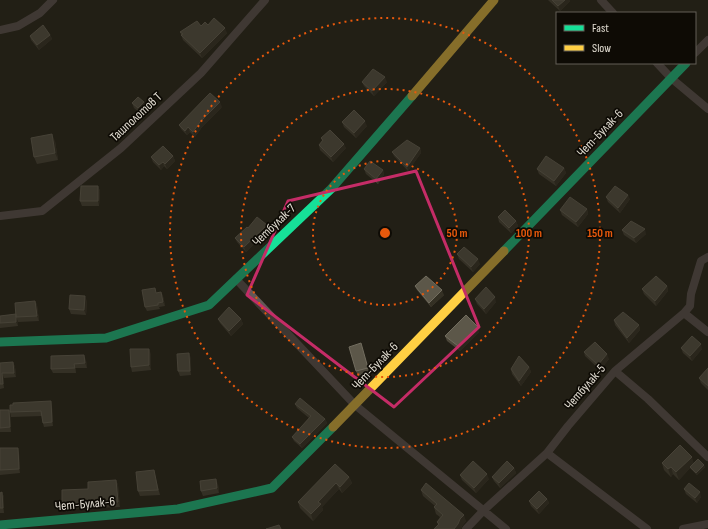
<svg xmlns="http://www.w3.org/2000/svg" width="708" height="529" viewBox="0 0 708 529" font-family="'Sofia Sans Condensed',sans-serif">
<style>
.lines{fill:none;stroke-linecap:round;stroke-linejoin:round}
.street{stroke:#635857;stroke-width:8}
.fast{stroke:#16e098;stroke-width:9}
.slow{stroke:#ffcf43;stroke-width:9}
.wall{fill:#4b4639}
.shaded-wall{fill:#343024}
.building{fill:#5c5749;stroke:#716c5e}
.marked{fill:none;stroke:#c52c67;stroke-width:3;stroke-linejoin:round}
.ring{fill:none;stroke:#e8590c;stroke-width:2;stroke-dasharray:2 4}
.labels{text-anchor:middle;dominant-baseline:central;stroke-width:3.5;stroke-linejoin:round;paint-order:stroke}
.street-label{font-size:13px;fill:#e2ddd2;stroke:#0e0b05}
.centre{fill:#e8590c;stroke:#0e0b05;stroke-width:2}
.ring-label{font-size:12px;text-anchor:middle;font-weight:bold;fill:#e8590c;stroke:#0e0b05;stroke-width:3.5;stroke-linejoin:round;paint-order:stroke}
</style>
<rect width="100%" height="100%" fill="#221f16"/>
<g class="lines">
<!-- street -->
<path class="street" d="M601 0 613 13
M0 30 18 26 40 13 53 0
M695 53 708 40
M657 63 671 78 708 109
M0 216 42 211 121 148 201 73 265 0
M236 279 355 405 506 529
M684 313 708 332
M615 371 648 399 708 457
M547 453 647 529
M466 529 484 510 547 453 568 426 615 371 684 313 690 306 691 294 701 261 708 257
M683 529 708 524"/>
<!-- fast -->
<path class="fast" d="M504 251 686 63
M0 342 106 338 209 305 331 189 412 96
M0 525 178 509 272 488 333 427"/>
<!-- slow -->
<path class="slow" d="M412 96 494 0
M333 427 504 251"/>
</g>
<!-- wall -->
<path class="wall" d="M548 0H570V1L560 11Z
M208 25 227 33 202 58 183 40 180 32 201 26Z
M50 35 52 39 39 50 31 40 30 36Z
M362 82H387L374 96 364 86Z
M144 102 146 106 140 113 134 108 132 103Z
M222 107 202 127 195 137 190 132 187 135 181 129 179 125Z
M342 122 367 126 356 138 344 127Z
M321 138 346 148 333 162 320 150 319 145 322 141Z
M55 141 58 160 37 164 34 157Z
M420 148 421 153 408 171 394 156 392 152Z
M173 156 175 161 167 169 164 166 161 170 153 162 151 157Z
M564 168 566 173 556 186 539 174 537 169Z
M364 169 383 170 384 175 378 184 366 174Z
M98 186 100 191 99 206H82L80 201Z
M606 197 630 199 620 213 608 202Z
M587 209 588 214 578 227 562 215 560 210Z
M498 217 516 221 518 226 511 233 499 222Z
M248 228 268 230 246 252 237 242 235 238Z
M622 230 646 234 636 243 624 235Z
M457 254 480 264 473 272 459 259Z
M415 286 444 295 431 307 417 290Z
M667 286 668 291 656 306 644 294 642 289Z
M161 292 163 296 165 306 159 307 160 309 147 311 145 307Z
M475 299 496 302 486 314 477 304Z
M35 301 37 305 39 321 18 322V321V326L0 328V316L16 314Z
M87 301 86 315 71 314 69 309Z
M218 319H241L243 324 231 336 220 323Z
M614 320 639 325 640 330 629 343 615 325Z
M479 332 460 351 447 341 445 336Z
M362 348 369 372 358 376 356 371Z
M681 348 702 349 692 361 683 353Z
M584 352 609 359 600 370 585 356Z
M151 354V370L132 372 131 367Z
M191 358V375L180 376 178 371Z
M86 360 87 368H76V373H53L51 369Z
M13 362 15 367 16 377 4 378V388L0 389V363Z
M529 367 531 372 521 386 512 374 511 369Z
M708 368V390L701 383 699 378Z
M295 404 325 419 327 423 302 448 294 441 292 437 309 418 297 408Z
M52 406 53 426 44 427 43 423 42 416 11 417V415V432H0V410L10 412Z
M0 448 19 452 20 473 0 475Z
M662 463H694L705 467 697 475 690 468 679 480 673 474 671 477 664 470Z
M514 468 516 473 500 488 494 481 492 477Z
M154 470 155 475 160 495 140 496 138 491Z
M460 475 489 479 476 493 462 480Z
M349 477 352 483 342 493 339 489 322 507 323 510 313 521 300 508 298 502Z
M116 480 118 485 120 507 64 509 62 504 88 489Z
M218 484 219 493 203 496 201 491Z
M684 489 701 497 697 503 686 494Z
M0 490V493L2 492 4 497V513H0Z
M421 490 466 521 462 526 461 529H434L438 525 437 522 440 517 436 514 434 507 435 506 423 496Z
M547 499 549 503 539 514 531 506 529 501Z"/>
<!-- shaded-wall -->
<path class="shaded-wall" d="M565 0H570V1L560 11 558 6Z
M225 28 227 33 202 58 200 53Z
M50 35 52 39 39 50 37 45Z
M385 77 387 82 374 96 372 91Z
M144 102 146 106 140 113 138 108Z
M220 102 222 107 202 127 195 137 193 132 200 122Z
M365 121 367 126 356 138 354 133Z
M188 127 190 132 187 135 185 131Z
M52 134 55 141 58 160 55 153Z
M344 144 346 148 333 162 331 157Z
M420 148 421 153 408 171 407 167Z
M173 156 175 161 167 169 165 164Z
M163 162 164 166 161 170 159 165Z
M564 168 566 173 556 186 554 181Z
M383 170 384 175 378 184 376 179Z
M98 186 100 191 99 206 98 201Z
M628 195 630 199 620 213 618 208Z
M587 209 588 214 578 227 576 222Z
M516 221 518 226 511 233 509 228Z
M267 225 268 230 246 252 244 247Z
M645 229 646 234 636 243 634 238Z
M478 259 480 264 473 272 471 267Z
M667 286 668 291 656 306 655 301Z
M442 290 444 295 431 307 429 303Z
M161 292 163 296 165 306 163 302Z
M85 296 87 301 86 315 84 310Z
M495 297 496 302 486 314 484 309Z
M35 301 37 305 39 321 37 316Z
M16 317 18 321V326L16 322Z
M241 319 243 324 231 336 229 331Z
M639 325 640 330 629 343 627 338Z
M478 327 479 332 460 351 458 346Z
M701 344 702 349 692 361 690 356Z
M149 349 151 354V370L149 365Z
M189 353 191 358V375L190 371Z
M607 354 609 359 600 370 598 365Z
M84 355 86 360 87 368 85 363Z
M13 362 15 367 16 377 14 373Z
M74 364 76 368V373L75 368Z
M529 367 531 372 521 386 519 381Z
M2 373 4 378V388L3 384Z
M51 401 52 406 53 426 52 422Z
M9 410 11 415V432L10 427Z
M325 419 327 423 302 448 300 444Z
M18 448 19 452 20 473 19 469Z
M692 457 694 464 679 480 676 472Z
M704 465 705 467 697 475 696 473Z
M671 467 673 474 671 477 668 469Z
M514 468 516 473 500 488 499 483Z
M487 474 489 479 476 493 474 488Z
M349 477 352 483 342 493 340 487Z
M216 479 218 484 219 493 217 488Z
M116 480 118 485 120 507 118 502Z
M336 483 339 489 322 507 323 510 313 521 311 514 318 502Z
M2 492 4 497V513L3 508Z
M700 492 701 497 697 503 695 498Z
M547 499 549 503 539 514 537 509Z
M464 515 466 521 462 526 461 529H454L460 519Z"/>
<!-- building -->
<path class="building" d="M552 0H565L558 6Z
M214 18 225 28 200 53 181 35 183 34 180 32 197 21 201 26 205 22 208 25Z
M43 25 50 35 37 45 30 36Z
M373 69 385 77 372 91 362 82Z
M210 93 220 102 200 122 193 132 188 127 185 131 179 125Z
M138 97 144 102 138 108 132 103Z
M354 110 365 121 354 133 342 122Z
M330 130 344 144 331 157 319 145 323 140 321 138Z
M52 134 55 153 34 157 31 138Z
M407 140 420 148 407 167 392 152Z
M163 146 173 156 165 164 163 162 159 165 151 157Z
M546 156 564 168 554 181 537 169Z
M370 161 383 170 376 179 364 169Z
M81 186H98V201H80Z
M615 186 628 195 618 208 606 197Z
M570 197 587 209 576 222 560 210Z
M505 210 516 221 509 228 498 217Z
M257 217 267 225 244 247 235 238 247 227 248 228Z
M631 221 645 229 634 238 622 230Z
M464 247 478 259 471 267 457 254Z
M426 276 442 290 429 303 415 286Z
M656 276 667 286 655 301 642 289Z
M486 287 495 297 484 309 475 299Z
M155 288 156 293 161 292 163 302 158 303V305L145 307 142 290Z
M70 295 85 296 84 310 69 309Z
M35 301 37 316 16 317 15 303Z
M229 307 241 319 229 331 218 319Z
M623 312 639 325 627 338 614 320Z
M16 314V322L0 323V316Z
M466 315 478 327 458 346 445 336Z
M692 336 701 344 690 356 681 348Z
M595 342 607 354 598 365 584 352Z
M361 343 368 368 356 371 349 347Z
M130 349H149V365L131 367Z
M189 353 190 371H178L177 354Z
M84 355 85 363 74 364 75 368 51 369V356Z
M519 356 529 367 519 381 511 369Z
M13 362 14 373H2L3 384H0V363Z
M708 368V386L699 378Z
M300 398 325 419 300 444 292 437 311 416 295 404Z
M51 401 52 422 43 423 41 411 10 412V405H13V403Z
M0 410H9L10 427 0 428Z
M680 445 692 457 676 472 671 467 668 469 662 463Z
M0 448H18L19 469 0 470Z
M698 459 704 465 696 473 690 467Z
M473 461 487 474 474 488 460 475Z
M507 461 514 468 499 483 492 477Z
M335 464 349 477 340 487 336 483 318 502 321 504 311 514 298 502Z
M154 470 158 490 138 491 136 472Z
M216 479 217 488 201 491 200 481Z
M116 480 118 502 62 504V490L88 489V482Z
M426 483 464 515 460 519 458 524 454 529H434L439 524 437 522 443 515 434 507 437 504 421 490Z
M689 483 700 492 695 498 684 489Z
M539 491 547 499 537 509 529 501Z
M2 492 3 508H0V493Z
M279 525 281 529H266Z"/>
<!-- marked area -->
<path d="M0 0H708V529H0ZM416 171 479 327 394 407 247 295 288 201Z" fill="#221f16" fill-opacity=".55" fill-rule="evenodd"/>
<path class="marked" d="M416 171 479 327 394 407 247 295 288 201Z"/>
<!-- distance rings -->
<g class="ring">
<circle cx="385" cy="233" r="72"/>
<circle cx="385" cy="233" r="144"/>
<circle cx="385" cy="233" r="215"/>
</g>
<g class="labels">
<!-- street labels -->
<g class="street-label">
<text transform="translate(136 117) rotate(-43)">Ташполотов Т</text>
<text transform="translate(600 133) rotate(-46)">Чет-Булак-6</text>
<text transform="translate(274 225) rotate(-44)">Четбулак-7</text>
<text transform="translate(375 366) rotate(-46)">Чет-Булак-6</text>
<text transform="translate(585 387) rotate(-49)">Четбулак-5</text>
<text transform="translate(85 504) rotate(-5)">Чет-Булак-6</text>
</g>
</g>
<circle cx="385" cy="233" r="6" class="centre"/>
<g class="ring-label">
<text x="457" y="237">50 m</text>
<text x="529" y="237">100 m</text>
<text x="600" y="237">150 m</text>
</g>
<!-- legend -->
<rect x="556" y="12" width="140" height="52" fill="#0e0b05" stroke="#635f57"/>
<rect x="564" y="25" width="20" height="6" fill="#16e098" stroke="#635f57"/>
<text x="592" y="32" font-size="12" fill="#e2ddd2">Fast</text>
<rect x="564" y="45" width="20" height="6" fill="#ffcf43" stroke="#635f57"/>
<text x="592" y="52" font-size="12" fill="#e2ddd2">Slow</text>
</svg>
